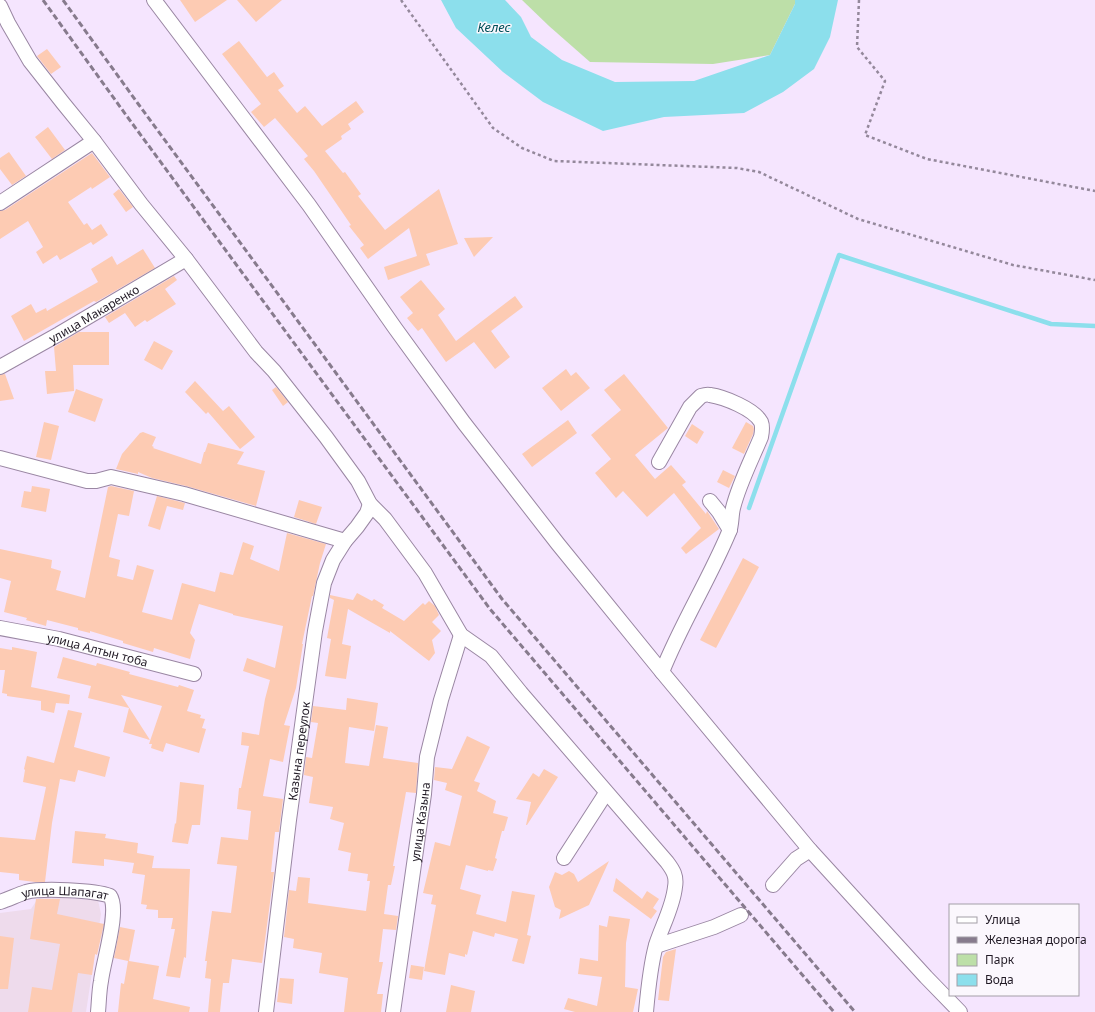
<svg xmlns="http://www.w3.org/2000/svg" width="1095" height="1012" viewBox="0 0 1095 1012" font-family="'Noto Sans',sans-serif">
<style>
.industrial{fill:#eedbec}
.green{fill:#bddfa8}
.water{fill:#8cdfec}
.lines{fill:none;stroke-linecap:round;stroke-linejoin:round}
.stream{stroke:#8cdfec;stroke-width:4.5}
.building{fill:#fdcbb3}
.minor-casing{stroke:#9a87a3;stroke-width:16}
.path{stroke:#94889b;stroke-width:2.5;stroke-dasharray:3 3;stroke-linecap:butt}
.minor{stroke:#fff;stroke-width:14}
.rail{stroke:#877b8d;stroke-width:3;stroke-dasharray:6 3;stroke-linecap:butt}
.labels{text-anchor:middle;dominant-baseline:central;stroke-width:3;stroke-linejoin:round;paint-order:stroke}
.street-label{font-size:12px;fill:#211a25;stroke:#fbf7fd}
.water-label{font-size:13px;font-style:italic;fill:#004f58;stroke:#fbf7fd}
</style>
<rect width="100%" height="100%" fill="#f5e5fe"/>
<!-- industrial -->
<path class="industrial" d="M39 897 98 900 101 914 86 1012H0V913L31 909Z"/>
<!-- green -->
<path class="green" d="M522 0H795V4L770 55 713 64 590 62 549 26Z"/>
<!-- water -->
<path class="water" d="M441 0H505L521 17 531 37 562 60 615 82 694 81 770 55 795 4V0H838L830 37 814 69 783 92 744 113 664 117 603 131 543 102 503 72 456 28Z"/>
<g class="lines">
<!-- stream -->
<path class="stream" d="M749 508 839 255 1051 324 1095 326"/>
</g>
<!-- building -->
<path class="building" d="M180 0H227L195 22Z
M237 0H282L256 22Z
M239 41 267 77 274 72 284 86 278 90 297 113 305 106 322 126 356 101 364 112 348 124 351 129 341 136 342 139 325 151 343 173 345 172 361 194 358 196 385 230 439 189 458 244 426 254 430 265 388 280 384 267 417 256 409 228 368 259 360 248 364 245 349 226 351 225 314 171 304 159 308 156 275 118 264 127 251 112 261 104 222 54Z
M47 49 61 67 51 74 37 56Z
M48 127 65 150 52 159 35 137Z
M9 152 26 176 12 185 0 169V158Z
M92 153 110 177 92 189 91 187 68 202 84 225 87 223 92 230 101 224 108 235 93 245 91 242 60 260 57 255 43 264 36 252 43 247 28 221 0 239V211L5 210Z
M119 189 133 207 126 212 113 194Z
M493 237 474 257 464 238Z
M143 249 155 268 96 302 94 301 24 341 11 316 31 304 36 313 46 308 47 311 98 282 91 269 112 256 117 265Z
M174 276 177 280 165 289 176 304 147 322 145 320 135 327 125 313 109 323 105 317Z
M421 280 445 309 438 315 456 341 515 296 523 307 491 331 510 357 495 369 474 342 446 362 422 328 418 331 407 318 413 313 400 297Z
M79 332H109V365H73L74 391 47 394 45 371H56L54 347Z
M154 341 173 351 162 370 144 360Z
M566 369 571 376 576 372 590 388 561 411 542 388Z
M5 374 14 399 0 401V375Z
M624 374 668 428 635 455 655 479 671 465 686 482 682 485 706 514 707 511 719 529 686 554 681 548 701 528 674 493 647 517 623 491 616 498 595 473 611 459 591 435 621 410 604 390Z
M195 381 223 411 229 406 255 437 240 449 208 412 206 414 185 392Z
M276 387 288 402 283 406 272 390Z
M76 389 103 399 95 422 68 412Z
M568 420 577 433 532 467 522 454Z
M44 422 59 426 51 460 36 457Z
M746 422 753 426 754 429 753 434 744 454 732 448Z
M692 424 704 432 697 444 685 436Z
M143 432 156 437 152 446 154 447 153 448 201 464 204 452H205L208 443 244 452 237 464 265 471 256 506 186 486 152 478 138 472V474L116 469 122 454 140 433Z
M723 470 735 476 729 488 717 482Z
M32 486 50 489 46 512 21 507 24 491 31 492Z
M111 486 134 491 129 516 118 514 109 557 120 560 117 576 133 580 137 565 154 570 142 612 172 620 182 583 215 592 220 572 233 575 243 542 254 546 250 559 279 571 287 533 326 544 320 563 313 596H312L302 644H303L296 688 284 725 290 726 283 762 270 759 263 796 283 799 279 832H275L271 872H274L262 963 232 959 229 983H223L220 1012H208L211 979 205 978 207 961H205L212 911 231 913 237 866 217 864 221 837 248 840 251 811 237 809 239 788H241L249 746 241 745 242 732 259 735 265 699 270 680 243 671 247 658 275 668 283 626 233 615V614L199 604 190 633 195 640 190 659 154 648 153 652 123 643V641L90 631V633L78 630V628L47 620 46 626 26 620 27 618 4 612 11 581 0 578V549L52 560 51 568 61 571 56 590 85 598 108 487Z
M157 496 185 503 183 510 167 506 160 530 148 526Z
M299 500 322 507 316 524 294 517Z
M743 558 759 567 716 648 700 640Z
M357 593 372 601 374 599 384 605 382 608 404 621 423 603 425 605 429 601 435 606 439 615 432 622 441 631 432 640 435 653 429 661 390 631V633L348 609 342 644 351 646 346 679 325 676 331 639 327 638 334 600 330 598V595L353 600Z
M12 647 37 652 31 687 70 695 69 704 56 703 54 713 41 710V701L7 696V694L2 693 5 670H0V648L12 650Z
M63 657 96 666 97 663 130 672 129 674 178 687 179 685 194 690 187 711 201 715 200 718 205 719 202 728 206 729 199 753 166 743 163 752 151 748 152 744H149L162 706 121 695 150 740 123 732 129 708 88 698 91 686 57 678Z
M347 698 378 703 374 731 349 727 345 763 369 766 376 725 388 727 383 758 418 763 416 793 406 792 393 866H395L391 885H388L384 914 398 916 396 930 383 929 379 962H383L377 994H383L381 1012H344L348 978 319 973 322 953 293 948 294 939 284 937 289 890 296 891 298 877 310 878 308 903 366 911 370 881H367L368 874 348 871 351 853 338 850 344 823 330 819 333 807 309 803 313 777 304 775 306 757 312 758 318 723 311 722 313 706 346 710Z
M68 710 82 713 74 747 110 757 105 777 78 770 75 782 60 779 52 823 45 882H35L19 880V874L0 872V837L35 840 46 787 23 782 25 770 24 769 27 756 54 763Z
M467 736 490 747 474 781 480 783 477 791 496 801 493 813 508 817 504 831H502L495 858 497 859 493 871 488 870V871L466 865 460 889 481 895 476 914 506 922 512 891 535 895 527 935 531 936 524 964 512 961 518 939 495 933 494 937 473 931 467 955 465 954V957L449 953 445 975 424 971 436 905 431 904 433 895 423 893 435 842 450 846 462 796 445 790 447 783 434 780 435 767 452 769Z
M544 769 558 777 527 825H526L531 802 516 799 533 773 539 777Z
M180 782 204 785 200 825H192L188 844 172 842 175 823 176 824Z
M75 831 106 834 105 838 138 843 137 853 154 856 152 868 190 869 186 958 184 957 180 978 166 976 175 929H171L173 918H158V910L146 909 147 905 141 904 145 875 132 873 134 863 104 859V866L72 863Z
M609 861 589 905 559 919 561 910 555 907 549 887 555 872 562 875 569 871 574 874 578 882Z
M616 878 642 899 647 891 659 899 653 908 657 911 651 919 613 891Z
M36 899H60L57 914 104 924 97 955 95 954 92 975 78 973 72 1012H28L32 987 52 990 60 944 30 939Z
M609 916 630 919 626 943 625 987 638 989 633 1012H575L564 1009 568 998 597 1006 602 977 578 974 580 958 598 961 599 925 607 927Z
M120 927 135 930 129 961 159 966 153 999 190 1007 189 1012H118L121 983 124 984 128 961 114 958Z
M0 936 14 938 8 989H0Z
M676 949 669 1001 658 1000 663 957 666 952Z
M411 965 424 967 422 980 409 978Z
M280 978 294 979 292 1004 277 1002Z
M451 985 475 991 471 1012H446Z"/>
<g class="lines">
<defs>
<g id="minor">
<path d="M154 0 309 205 395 328 464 423 558 544 662 672 810 850 926 977 960 1012"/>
<path d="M0 6 8 23 30 61 63 103 94 141 141 204 186 259 256 352 274 371 326 437 358 481 370 504 385 519 425 573 461 635 491 656 521 693 667 862C673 870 677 876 675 887 673 907 662 926 656 945 650 967 648 990 646 1012"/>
<path d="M0 203 94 141"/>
<path id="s1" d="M0 367 59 334 186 259"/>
<path d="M0 458 87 481H96L111 477 184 494 345 541"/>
<path d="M659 462 690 407 701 396C704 395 707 394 710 395 724 397 754 409 761 422 763 427 762 432 761 437 751 461 739 484 733 508 731 516 732 525 729 532 709 580 681 624 662 672"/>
<path d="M710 501 719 512 730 530"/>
<path id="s2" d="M0 628 59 639 194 674"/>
<path d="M564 858 606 793"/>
<path d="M773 885 796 859 810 850"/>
<path id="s3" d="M0 902C9 899 17 895 26 892 41 888 95 890 110 896 120 910 103 962 101 981 99 991 99 1002 98 1012"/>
<path d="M656 946 714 927 741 915"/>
<path id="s4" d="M266 1012 289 820 315 631 324 583 333 560 345 541 357 527 367 513 370 504"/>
<path id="s5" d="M393 1012 424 794 427 757 441 700 461 635"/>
</g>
</defs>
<!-- minor casing -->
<use href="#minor" class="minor-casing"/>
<!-- path -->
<path class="path" d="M401 0 493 128 522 148 554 161 737 168 759 172 858 219 1013 265 1095 280
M859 0 857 47 885 81 865 135 927 159 1095 191"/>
<!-- minor -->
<use href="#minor" class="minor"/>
<!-- rail -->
<path class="rail" d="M43 0 126 115 490 609 834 1012
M63 0 139 105 502 599 855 1012"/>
</g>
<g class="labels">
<!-- street labels -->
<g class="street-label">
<text stroke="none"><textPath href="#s1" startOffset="108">улица Макаренко</textPath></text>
<text stroke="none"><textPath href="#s2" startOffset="100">улица Алтын тоба</textPath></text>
<text stroke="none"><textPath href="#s4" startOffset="263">Казына переулок</textPath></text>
<text stroke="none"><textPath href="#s5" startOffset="192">улица Казына</textPath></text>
<text stroke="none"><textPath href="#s3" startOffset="67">улица Шапагат</textPath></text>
</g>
<!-- water labels -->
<g class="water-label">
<text x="494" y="27">Келес</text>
</g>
</g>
<!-- legend -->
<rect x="949" y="904" width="130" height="92" fill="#fbf7fd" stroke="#a49fa7"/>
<rect x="957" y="917" width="20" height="6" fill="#ffffff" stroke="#a49fa7"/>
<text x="985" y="924" font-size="12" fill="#211a25">Улица</text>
<rect x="957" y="937" width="20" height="6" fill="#877b8d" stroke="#a49fa7"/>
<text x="985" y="944" font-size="12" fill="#211a25">Железная дорога</text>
<rect x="957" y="954" width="20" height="12" fill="#bddfa8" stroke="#a49fa7"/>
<text x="985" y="964" font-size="12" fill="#211a25">Парк</text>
<rect x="957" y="974" width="20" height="12" fill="#8cdfec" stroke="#a49fa7"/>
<text x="985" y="984" font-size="12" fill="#211a25">Вода</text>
</svg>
